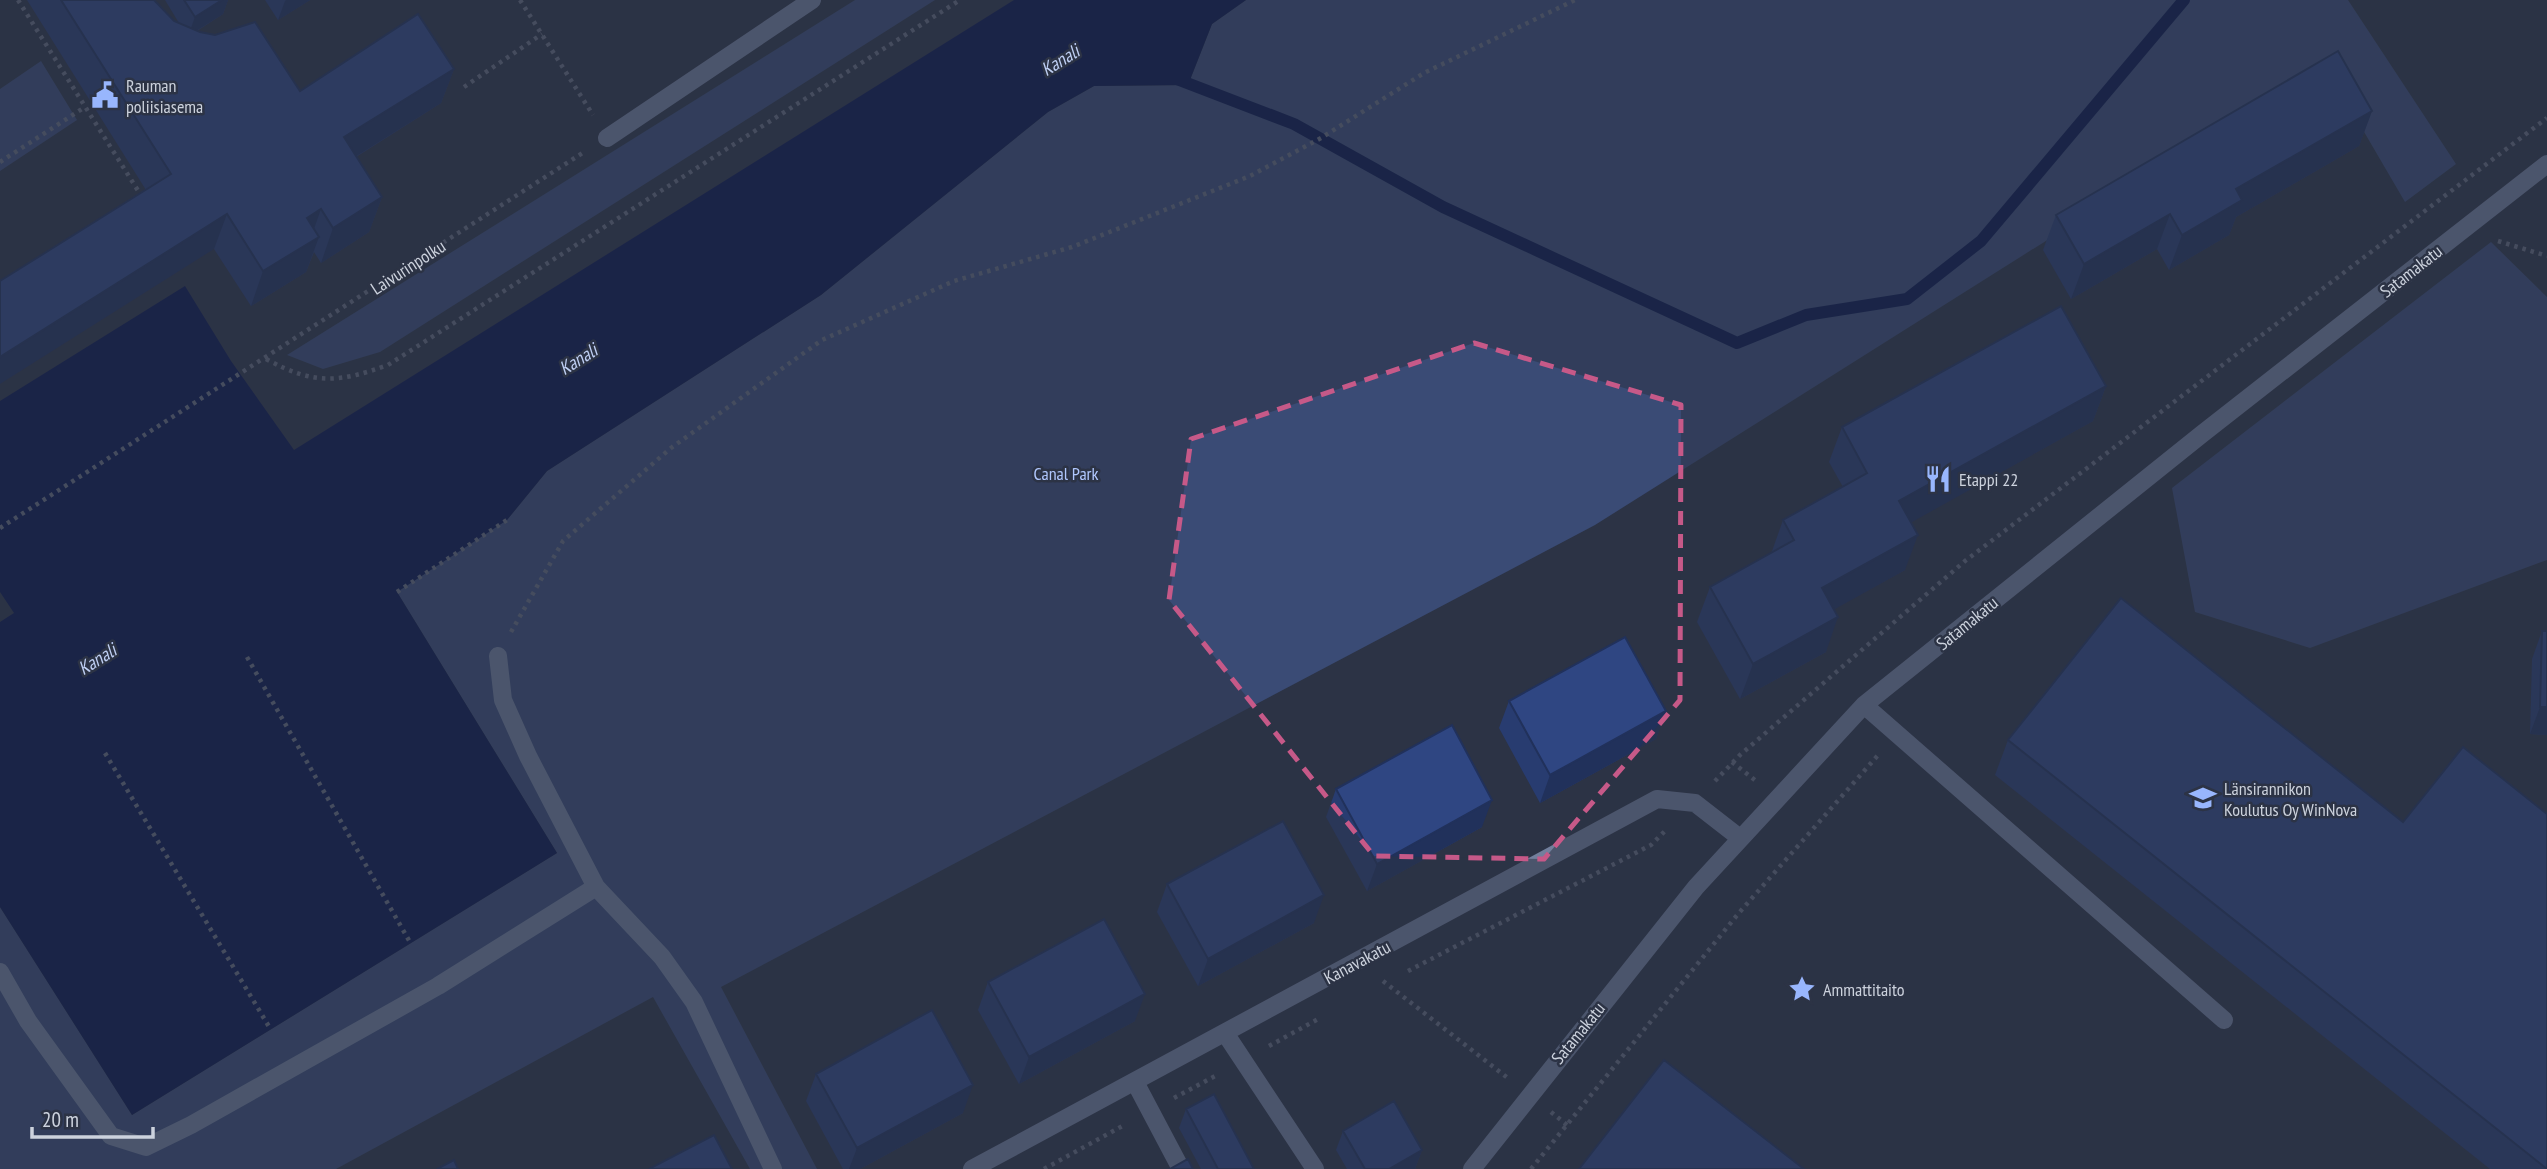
<svg xmlns="http://www.w3.org/2000/svg" width="2547" height="1169" viewBox="0 0 2547 1169" font-family="'PT Sans Narrow',sans-serif">
<style>
.green{fill:#3a4b75}
.water{fill:#06134b}
.lines{fill:none;stroke-linecap:round;stroke-linejoin:round}
.stream{stroke:#06134b;stroke-width:12}
.path{stroke:#656c7c;stroke-width:4.5;stroke-dasharray:3.5 5;stroke-linecap:butt}
.minor{stroke:#727f9c;stroke-width:18}
.wall{fill:#283c70}
.shaded-wall{fill:#21315b}
.building{fill:#2f4682;stroke:#21315b;stroke-width:2}
.marked{fill:none;stroke:#c65988;stroke-width:5;stroke-dasharray:14 9;stroke-linejoin:round}
.labels{text-anchor:middle;dominant-baseline:central;stroke-width:5;stroke-linejoin:round;paint-order:stroke}
.poi-label{font-size:18px;fill:#ccd2dd;stroke:#2c3345;text-anchor:start}
.street-label{font-size:18px;fill:#ccd2dd;stroke:#2c3345}
.park-label{font-size:18px;fill:#b0c7fe;stroke:#2c3345}
.water-label{font-size:19px;font-style:italic;fill:#bfcff3;stroke:#2c3345}
</style>
<rect width="100%" height="100%" fill="#2c3345"/>
<!-- green -->
<path class="green" d="M855 0H935L380 352 323 369 287 355Z
M1246 0H2348L2456 164 2405 202 2325 65 1595 525 721 987 817 1169H750L653 997 336 1169H0V907L132 1115 557 853 397 592 507 520 547 471 821 295 1048 112 1094 86 1188 85 1212 24Z
M41 61 77 120 0 171V89Z
M2491 242 2547 297V560L2310 648 2195 612 2172 488Z"/>
<!-- water -->
<path class="water" d="M1014 0H1246L1212 24 1188 85 1094 86 1048 112 821 295 547 471 507 520 397 592 557 853 132 1115 0 907V622L14 613 0 592V401L185 286 231 361 294 450Z"/>
<g class="lines">
<!-- stream -->
<path class="stream" d="M1174 78 1294 124 1443 207 1737 343 1806 315 1907 299 1981 241 2184 0"/>
<!-- path -->
<path class="path" d="M18 0 142 197
M520 0 593 115
M464 87 542 34
M0 162 85 107
M2498 241 2547 256
M266 359C314 385 338 383 388 365L960 0
M0 528 584 152
M397 592 507 520
M511 632 563 541 671 448 822 340 954 281 1072 247 1250 176 1321 138 1424 73 1575 0
M247 657 411 944
M105 753 271 1030
M1732 762 1756 781
M1715 781 1740 755 1965 561 2547 118
M1408 971 1651 845 1666 830
M1383 981 1509 1079
M1269 1046 1320 1018
M1174 1098 1219 1074
M1551 1112 1567 1125
M1044 1169 1126 1124
M1531 1169 1738 914 1879 754"/>
<!-- minor -->
<path class="minor" d="M607 138 812 0
M498 656 503 700 528 756 596 887
M1864 705 2224 1020
M0 972 28 1021 111 1136 146 1147 191 1125 438 986 596 887 662 957 694 1002 773 1169
M1225 1033 1315 1169
M1135 1082 1181 1169
M972 1169 1657 799 1695 803 1740 838
M1472 1169 1696 887 1864 705 2202 434 2547 164"/>
</g>
<!-- wall -->
<path class="wall" d="M27 0H154L174 21 179 23 165 0H228L223 14 197 31 300 91 454 69 441 103 356 157 382 197 369 232 321 263 314 252 306 272 251 306 214 249 146 190Z
M265 0H310L278 20Z
M2372 111 2359 146 2236 217 2229 235 2169 270 2157 249 2071 299 2043 250 2056 215Z
M2106 386 2093 421 1911 522 1905 570 1834 609 1826 652 1740 699 1697 622 1710 587 1771 554 1783 520 1843 487 1829 462 1842 427Z
M2542 631 2547 735 2530 734 2532 659Z
M1509 701 1666 711 1656 739 1540 803 1499 728Z
M2008 740 2403 822 2547 1169H2490L1995 775Z
M1336 789 1482 827 1367 891 1326 817Z
M1167 884 1314 923 1198 986 1157 912Z
M988 982 1135 1021 1019 1084 978 1010Z
M816 1074 963 1113 860 1169H843L806 1101Z
M1186 1109 1254 1169H1201L1179 1128Z
M1343 1131 1422 1150 1415 1169H1347L1336 1150Z"/>
<!-- shaded-wall -->
<path class="shaded-wall" d="M222 0H228L223 14 188 36 195 17Z
M286 0H310L278 20 285 1Z
M454 69 441 103 331 172 344 137Z
M2372 111 2359 146 2236 217 2229 235 2169 270 2182 235 2236 189Z
M382 197 369 232 321 263 333 228Z
M321 209 309 243 319 237 306 272 251 306 263 271 307 218Z
M227 214 214 249 0 384V357Z
M2170 214 2157 249 2071 299 2084 264Z
M2106 386 2093 421 1887 536 1899 501Z
M1918 535 1905 570 1810 623 1822 588Z
M1838 617 1826 652 1740 699 1753 664Z
M2540 707H2547V735L2530 734Z
M1666 711 1656 739 1540 803 1550 775Z
M1492 800 1482 827 1367 891 1377 864Z
M1324 895 1314 923 1198 986 1208 959Z
M1145 994 1135 1021 1019 1084 1029 1057Z
M973 1085 963 1113 860 1169H849L857 1148Z
M1422 1150 1415 1169H1389Z"/>
<!-- building -->
<path class="building" d="M61 0H154L174 21 200 32 215 35 255 22 300 91 418 14 454 69 344 137 382 197 333 228 321 209 307 218 319 237 263 271 227 214 0 357V281L171 174Z
M184 0H222L195 17Z
M2338 51 2372 111 2236 189 2242 200 2182 235 2170 214 2084 264 2056 215Z
M2061 306 2106 386 1899 501 1918 535 1822 588 1838 617 1753 664 1710 587 1794 540 1783 520 1867 473 1842 427Z
M2121 598 2403 822 2463 747 2547 814V1169L2008 740Z
M2542 631H2547V707H2540Z
M1625 637 1666 711 1550 775 1509 701Z
M1452 725 1492 800 1377 864 1336 789Z
M1283 821 1324 895 1208 959 1167 884Z
M1104 919 1145 994 1029 1057 988 982Z
M932 1010 973 1085 857 1148 816 1074Z
M1664 1060 1804 1169H1579Z
M1214 1094 1254 1169H1218L1186 1109Z
M1394 1101 1422 1150 1389 1169H1365L1343 1131Z
M714 1135 732 1169H649Z
M1188 1159 1193 1169H1170Z
M454 1160 458 1169H437Z"/>
<!-- marked area -->
<path d="M0 0H2547V1169H0ZM1474 343 1681 405 1680 700 1544 859 1374 856 1169 600 1191 439Z" fill="#2c3345" fill-opacity=".55" fill-rule="evenodd"/>
<path class="marked" d="M1474 343 1681 405 1680 700 1544 859 1374 856 1169 600 1191 439Z"/>
<!-- icons -->
<defs>
<symbol id="civic-bare" viewBox="-9 -9 18 18"><path d="M-.6-6.5H3V-4.5H.6V-3L4-1V1h2V6H-6V1h2V-1L-.6-3ZM-1.2 2.5V6h2.4V2.5Z" fill="#98b6fd" stroke="#2c3345" stroke-width="2.5" paint-order="stroke"/></symbol>
<symbol id="restaurant-bare" viewBox="-9 -9 18 18"><path d="M-5-6h1v4h1v-4h1v4h1v-4h1v5L-1.5 .5V6h-2V.5L-5-1ZM5-6V6H3V1.5H1.5Q1.5-4 5-6Z" fill="#98b6fd" stroke="#2c3345" stroke-width="2.5" paint-order="stroke"/></symbol>
<symbol id="school-bare" viewBox="-9 -9 18 18"><path d="M0-5L7-2L0 1L-7-2ZM-4 1L0 2.5L4 1V4Q0 6-4 4Z" fill="#98b6fd" stroke="#2c3345" stroke-width="2.5" paint-order="stroke"/></symbol>
<symbol id="sight-bare" viewBox="-9 -9 18 18"><path d="M0-6L1.8-2.2L6-1.7L2.9 1.2L3.7 5.4L0 3.3L-3.7 5.4L-2.9 1.2L-6-1.7L-1.8-2.2Z" fill="#98b6fd" stroke="#2c3345" stroke-width="2.5" paint-order="stroke"/></symbol>
</defs>
<g fill-rule="evenodd">
<use href="#civic-bare" x="86" y="76" width="38" height="38"/>
<use href="#restaurant-bare" x="1919" y="460" width="38" height="38"/>
<use href="#school-bare" x="2184" y="779" width="38" height="38"/>
<use href="#sight-bare" x="1783" y="970" width="38" height="38"/>
</g>
<g class="labels">
<!-- poi labels -->
<g class="poi-label">
<text x="126" y="85">Rauman<tspan x="126" dy="21">poliisiasema</tspan></text>
<text x="1959" y="479">Etappi 22</text>
<text x="2224" y="788">Länsirannikon<tspan x="2224" dy="21">Koulutus Oy WinNova</tspan></text>
<text x="1823" y="989">Ammattitaito</text>
</g>
<!-- street labels -->
<g class="street-label">
<text transform="translate(408 267) rotate(-33)">Laivurinpolku</text>
<text transform="translate(2411 271) rotate(-38)">Satamakatu</text>
<text transform="translate(1967 623) rotate(-39)">Satamakatu</text>
<text transform="translate(1357 962) rotate(-28)">Kanavakatu</text>
<text transform="translate(1578 1033) rotate(-51)">Satamakatu</text>
</g>
<!-- park labels -->
<g class="park-label">
<text x="1066" y="473">Canal Park</text>
</g>
<!-- water labels -->
<g class="water-label">
<text transform="translate(1060 60) rotate(-32)">Kanali</text>
<text transform="translate(578 359) rotate(-32)">Kanali</text>
<text transform="translate(97 659) rotate(-32)">Kanali</text>
</g>
</g>
<!-- scale -->
<path d="M32 1127v10h121v-10" fill="none" stroke="#ccd2dd" stroke-width="3.5"/>
<text x="42" y="1127" font-size="21" fill="#ccd2dd" stroke="#2c3345" stroke-width="5" paint-order="stroke">20 m</text>
</svg>
